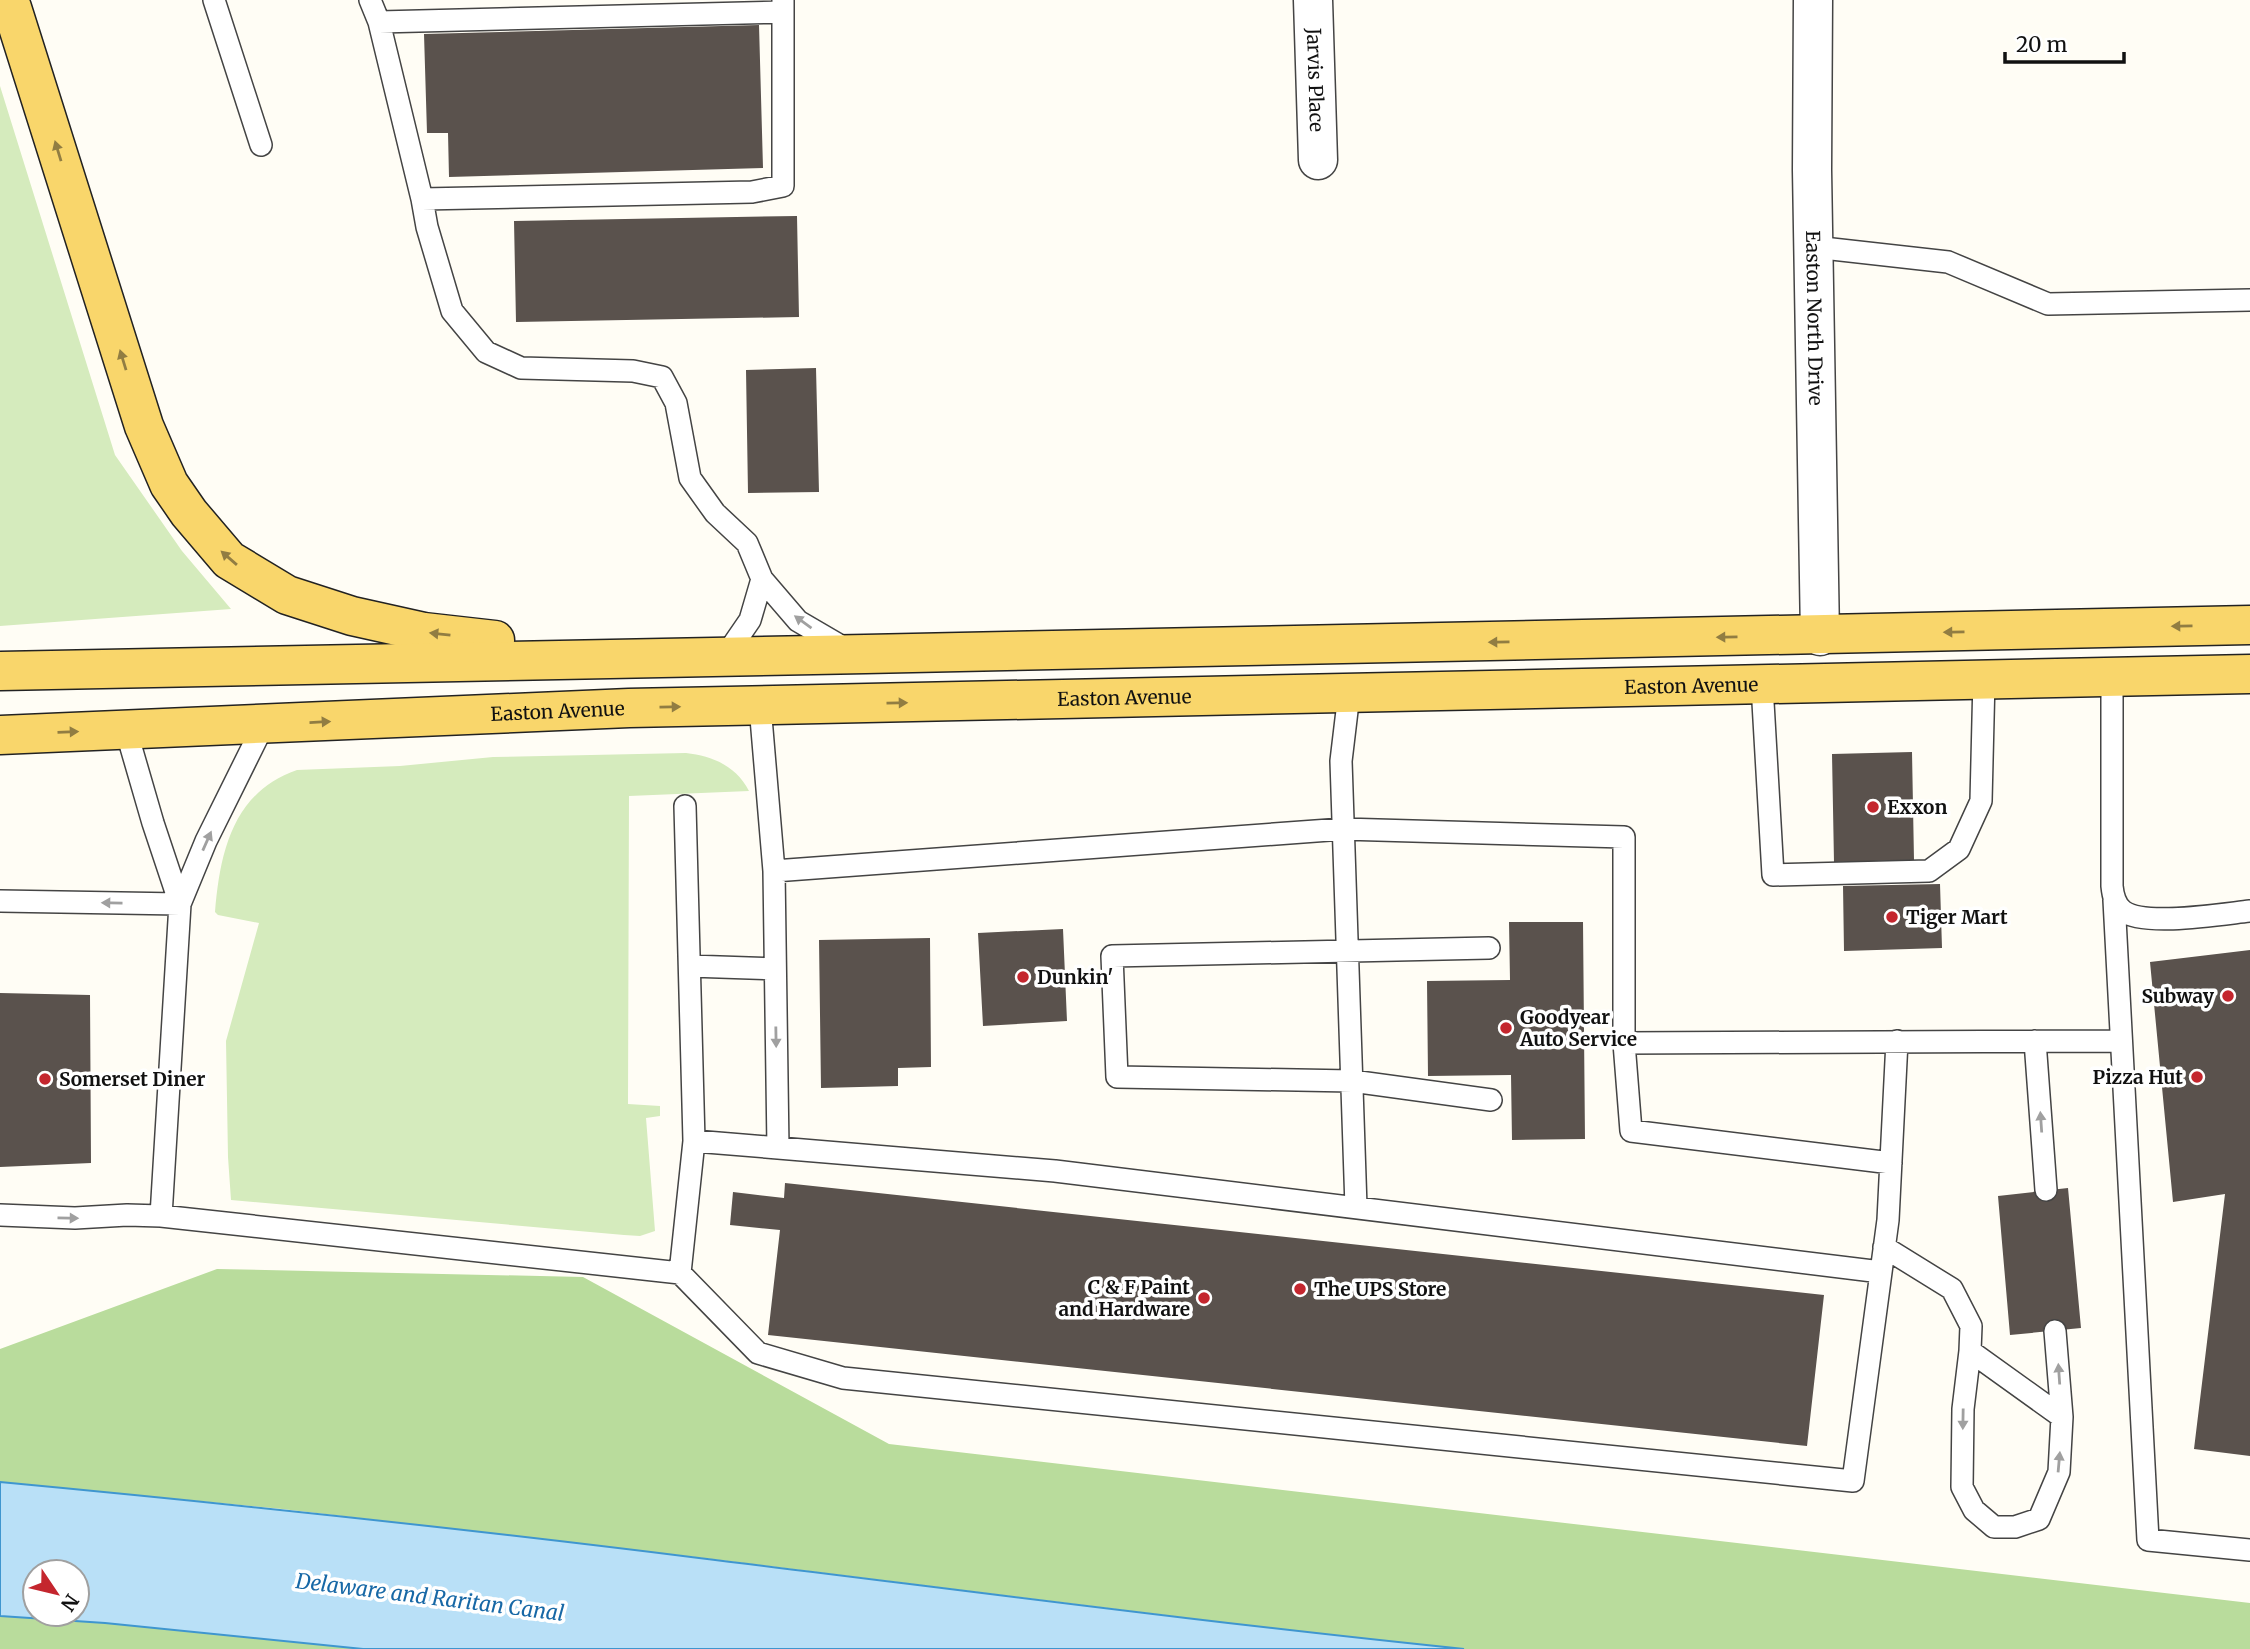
<svg xmlns="http://www.w3.org/2000/svg" width="2250" height="1649" viewBox="0 0 2250 1649" font-family="Merriweather,serif">
<style>
.green{fill:#d5ebbd}
.forest{fill:#b9dc9c}
.water{fill:#b9e0f7;stroke:#3f96cf;stroke-width:2;fill-rule:evenodd}
.building{fill:#5a524d}
.lines{fill:none;stroke-linecap:round;stroke-linejoin:round}
.lane-casing{stroke:#444;stroke-width:24}
.street-casing{stroke:#444;stroke-width:41}
.primary-casing{stroke:#222;stroke-width:41}
.lane{stroke:#fff;stroke-width:21}
.street{stroke:#fff;stroke-width:38}
.primary{stroke:#f9d66b;stroke-width:38}
.oneway{fill:#917d42}
.oneway2{fill:#a0a0a0}
.poi-dot{fill:#c4262e;stroke:#fff;stroke-width:2.5}
.labels{text-anchor:middle;dominant-baseline:central;stroke-width:7;stroke-linejoin:round;paint-order:stroke}
.street-label{font-size:19px;fill:#111;stroke:#fff}
.poi-label{font-size:19px;font-weight:bold;fill:#111;stroke:#fff;text-anchor:start}
.water-label{font-size:21px;font-style:italic;fill:#1768a6;stroke:#fff}
</style>
<rect width="100%" height="100%" fill="#fffdf5"/>
<!-- green -->
<path class="green" d="M0 86 115 455 182 551 231 609 0 626Z
M686 753C713 756 736 766 749 791L629 796 628 1104 660 1106V1116L646 1118 655 1231 640 1236 624 1235 231 1200 228 1157 226 1041 259 923 218 915 215 912C220 852 233 792 297 770L400 766 493 757Z"/>
<!-- forest -->
<path class="forest" d="M217 1269 583 1277 889 1444 2250 1603V1649H1464L1302 1632 695 1557 282 1509 0 1482V1349Z
M0 1616 105 1623 363 1649H0Z"/>
<!-- water -->
<path class="water" d="M0 1482C233 1504 467 1529 699 1558 954 1589 1209 1623 1464 1649H363L105 1623 0 1616ZM35 1572H77V1614H35Z"/>
<!-- building -->
<path class="building" d="M759 25 763 168 449 177 448 133H427L424 34Z
M797 216 799 317 516 322 514 221Z
M816 368 819 492 748 493 746 370Z
M1912 752 1914 860 1834 862 1832 754Z
M1940 884 1942 948 1844 951 1843 886Z
M1509 922H1583L1585 1139 1512 1140 1511 1075 1428 1076 1427 981 1510 980Z
M1063 929 1067 1021 983 1026 978 933Z
M930 938 931 1067 898 1068V1086L821 1088 819 940Z
M2250 950V1456L2194 1449 2225 1194 2173 1202 2150 962Z
M0 993 90 995 91 1163 0 1167Z
M785 1183 1824 1295 1807 1446 768 1335 780 1230 730 1225 733 1192 784 1198Z
M2068 1188 2081 1328 2010 1335 1998 1196Z"/>
<g class="lines">
<defs>
<path id="lane" d="M214 0 261 145
M370 0 379 22 422 199 427 227 452 311 486 352 521 368 633 371 662 377 676 403 690 478 715 513 747 543 762 579 798 621 846 649
M379 22 783 12V0
M422 199 752 192 783 186V12
M1814 247 1948 262 2048 304 2250 300
M726 655 750 620 762 579
M2112 676V886C2113 896 2115 905 2123 911 2144 927 2222 914 2250 911
M1762 685 1773 875 1929 871 1959 849 1981 801 1984 679
M1349 694 1341 761 1356 1207
M760 706 774 871 778 1148
M264 724 206 841 180 904 161 1216 680 1273
M126 730 153 823 180 904
M685 806 694 1141 680 1273 758 1353 843 1378 1853 1481 1888 1220 1897 1041
M774 871 1343 829 1624 837V1043L1631 1131 1891 1163
M2114 900 2148 1540 2250 1550
M0 901 180 904
M1489 948 1112 956 1117 1077 1352 1081 1491 1100
M690 966 775 969
M2035 1041 2046 1190
M1624 1043 2121 1041
M694 1141 1055 1171 1881 1272
M0 1215 75 1218 127 1215 161 1216
M1884 1247 1952 1289 1971 1326 1970 1351 1963 1409 1962 1487 1974 1510 1994 1527H2015L2039 1519 2059 1472 2062 1417 1970 1351
M2055 1331 2062 1417"/>
<g id="street">
<path id="s1" d="M1313 0 1318 160"/>
<path id="s2" d="M1813 0 1812 170 1820 636"/>
</g>
<g id="primary">
<path d="M8 0 12 8 144 426 169 484 189 513 229 560 287 595 352 616 424 632 495 640"/>
<path d="M0 671C750 655 1500 644 2250 625"/>
<path id="s3" d="M0 735 629 708 2250 674"/>
</g>
</defs>
<!-- lane casing -->
<use href="#lane" class="lane-casing"/>
<!-- street casing -->
<use href="#street" class="street-casing"/>
<!-- primary casing -->
<use href="#primary" class="primary-casing"/>
<!-- lane -->
<use href="#lane" class="lane"/>
<!-- street -->
<use href="#street" class="street"/>
<!-- primary -->
<use href="#primary" class="primary"/>
</g>
<!-- one-way arrows -->
<defs><path id="oneway-solid" d="M-6-.8H1V-3.2L6.5 0L1 3.2V.8H-6Z" transform="scale(1.75)"/></defs>
<g class="oneway">
<use href="#oneway-solid" transform="translate(58 151) rotate(-107)"/>
<use href="#oneway-solid" transform="translate(123 360) rotate(-107)"/>
<use href="#oneway-solid" transform="translate(229 558) rotate(-139)"/>
<use href="#oneway-solid" transform="translate(2182 626) rotate(179)"/>
<use href="#oneway-solid" transform="translate(1954 632) rotate(179)"/>
<use href="#oneway-solid" transform="translate(440 634) rotate(-174)"/>
<use href="#oneway-solid" transform="translate(1727 637) rotate(179)"/>
<use href="#oneway-solid" transform="translate(1499 642) rotate(179)"/>
<use href="#oneway-solid" transform="translate(897 703) rotate(-1)"/>
<use href="#oneway-solid" transform="translate(670 707) rotate(-1)"/>
<use href="#oneway-solid" transform="translate(320 722) rotate(-3)"/>
<use href="#oneway-solid" transform="translate(68 732) rotate(-2)"/>
</g>
<g class="oneway2">
<use href="#oneway-solid" transform="translate(803 622) rotate(-144)"/>
<use href="#oneway-solid" transform="translate(207 841) rotate(-66)"/>
<use href="#oneway-solid" transform="translate(112 903) rotate(-179)"/>
<use href="#oneway-solid" transform="translate(776 1037) rotate(89)"/>
<use href="#oneway-solid" transform="translate(2041 1122) rotate(-94)"/>
<use href="#oneway-solid" transform="translate(68 1218) rotate(1)"/>
<use href="#oneway-solid" transform="translate(2059 1374) rotate(-94)"/>
<use href="#oneway-solid" transform="translate(1963 1419) rotate(91)"/>
<use href="#oneway-solid" transform="translate(2059 1462) rotate(-85)"/>
</g>
<!-- markers -->
<g class="poi-dot">
<circle cx="1873" cy="807" r="7"/>
<circle cx="1892" cy="917" r="7"/>
<circle cx="1023" cy="977" r="7"/>
<circle cx="2228" cy="996" r="7"/>
<circle cx="1506" cy="1028" r="7"/>
<circle cx="2197" cy="1077" r="7"/>
<circle cx="45" cy="1079" r="7"/>
<circle cx="1300" cy="1289" r="7"/>
<circle cx="1204" cy="1298" r="7"/>
</g>
<g class="labels">
<!-- street labels -->
<g class="street-label">
<text stroke="none"><textPath href="#s1" startOffset="80">Jarvis Place</textPath></text>
<text stroke="none"><textPath href="#s2" startOffset="318">Easton North Drive</textPath></text>
<text stroke="none"><textPath href="#s3" startOffset="1692">Easton Avenue</textPath></text>
<text stroke="none"><textPath href="#s3" startOffset="1125">Easton Avenue</textPath></text>
<text stroke="none"><textPath href="#s3" startOffset="558">Easton Avenue</textPath></text>
</g>
<!-- poi labels -->
<g class="poi-label">
<text x="1887" y="807">Exxon</text>
<text x="1906" y="917">Tiger Mart</text>
<text x="1037" y="977">Dunkin'</text>
<text x="2214" y="996" text-anchor="end">Subway</text>
<text x="1520" y="1017">Goodyear<tspan x="1520" dy="22">Auto Service</tspan></text>
<text x="2183" y="1077" text-anchor="end">Pizza Hut</text>
<text x="59" y="1079">Somerset Diner</text>
<text x="1190" y="1287" text-anchor="end">C &amp; F Paint<tspan x="1190" dy="22">and Hardware</tspan></text>
<text x="1314" y="1289">The UPS Store</text>
</g>
<!-- water labels -->
<g class="water-label">
<text transform="translate(430 1597) rotate(7)">Delaware and Raritan Canal</text>
</g>
</g>
<!-- north arrow -->
<g transform="translate(56 1593) rotate(125)"><circle r="33" fill="#ffffff" stroke="#a0a0a0" stroke-width="2"/>
<path d="M0-5L12 26L0 18L-12 26Z" fill="#c4262e"/>
<text y="-10" font-size="19" font-weight="bold" text-anchor="middle" fill="#111111">N</text>
</g>
<!-- scale -->
<path d="M2005 52v10h119v-10" fill="none" stroke="#111111" stroke-width="3.5"/>
<text x="2016" y="52" font-size="21" fill="#111111" stroke="#ffffff" stroke-width="5" paint-order="stroke">20 m</text>
</svg>
